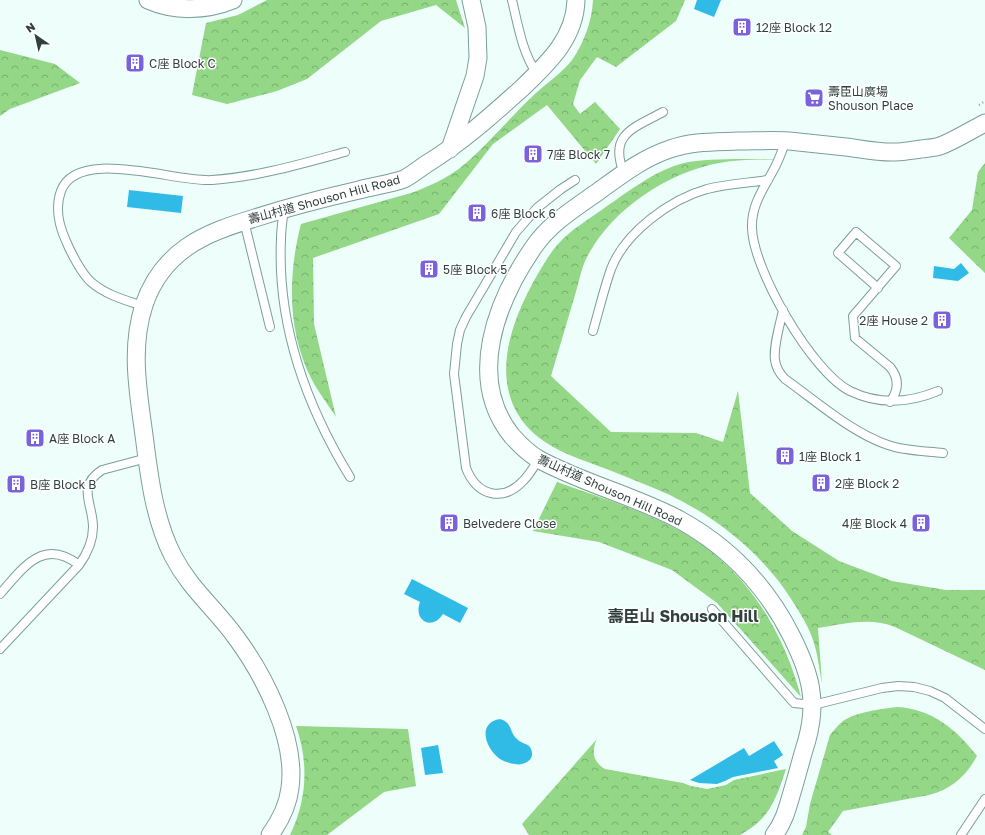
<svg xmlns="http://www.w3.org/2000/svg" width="985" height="835" viewBox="0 0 985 835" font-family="'Golos Text','Noto Sans TC',sans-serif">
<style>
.forest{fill:url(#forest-crowns)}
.water{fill:#30bbe7}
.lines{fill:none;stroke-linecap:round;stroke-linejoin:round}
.lane-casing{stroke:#7a9f98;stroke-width:10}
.street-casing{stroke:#7a9f98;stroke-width:19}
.path{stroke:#93a3a0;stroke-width:2.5;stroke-dasharray:1 3;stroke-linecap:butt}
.lane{stroke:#fff;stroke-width:8}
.street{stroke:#fff;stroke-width:17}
.labels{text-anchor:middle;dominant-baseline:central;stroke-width:3;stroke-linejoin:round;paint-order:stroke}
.poi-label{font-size:12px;fill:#30403d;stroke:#fff;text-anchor:start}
.street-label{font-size:12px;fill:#30403d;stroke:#fff}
.district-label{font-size:16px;font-weight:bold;fill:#30403d;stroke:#fff}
</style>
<defs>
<pattern id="forest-crowns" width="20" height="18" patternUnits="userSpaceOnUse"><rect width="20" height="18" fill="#93d787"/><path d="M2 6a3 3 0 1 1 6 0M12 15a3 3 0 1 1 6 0" fill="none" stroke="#78b070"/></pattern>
</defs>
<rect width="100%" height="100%" fill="#eefefb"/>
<!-- forest -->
<path class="forest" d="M267 0H456L465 28 436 5 381 21 307 79 277 91 227 104 192 95 206 23 238 15Z
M593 0H685L676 21 616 67 597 57 580 80 573 104 580 114 595 102 620 129 596 164 547 105 493 144 439 214 313 258 314 324 336 417C328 404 318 392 311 378 287 331 288 274 301 224L411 193C428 187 445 179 460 168 487 146 510 117 536 93 548 82 562 73 572 60 584 43 592 21 593 0Z
M0 50 55 64 80 83 10 109 0 116Z
M786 159C765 160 740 159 719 163 668 172 611 210 587 257 581 268 579 283 575 295 567 322 559 349 551 376L611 432 696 433 723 442 738 391 750 493 792 531 839 561 892 581 946 590H985V670L895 627C870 617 844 624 818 628L822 683C819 669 818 654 813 640 809 627 800 613 793 602 764 555 719 519 670 495 650 486 629 478 609 470 578 458 541 448 521 419 491 376 512 320 535 279 542 267 549 254 559 243 573 228 591 218 607 206 628 192 649 175 674 166 693 159 714 160 734 159 751 159 769 159 786 159Z
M985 163V273L949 238 972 210 978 172Z
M557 482C593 495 632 507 667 524 739 559 781 622 801 697L717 603 672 570 599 542 533 531Z
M897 707C932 709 956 729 977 756 966 776 952 789 929 795L843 811 828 832 832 835H802L806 827 810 804 830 735C834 730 838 725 843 721 856 712 881 709 897 707Z
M296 726 408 729 416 786 384 792 327 835H290C307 800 309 763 296 726Z
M597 739C591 751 593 762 605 769L683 783 691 786 707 789 726 785 734 780 786 769C776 799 770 819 740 835H529L522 824Z"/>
<!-- water -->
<path class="water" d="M697 0H721L714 17 694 9Z
M129 190 183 196 181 213 127 207Z
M961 263 969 273 958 281 933 278 934 266 954 269Z
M412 579 468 608 460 623 443 614C432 631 413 621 420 602L404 594Z
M500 719C513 723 509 732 517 739 521 744 529 743 531 749 536 760 523 766 515 764 510 763 505 762 500 759 486 749 476 723 500 719Z
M774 741 783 755 774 761 778 768 733 777 725 781 717 784 699 783 690 780 744 748 749 756Z
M438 745 443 773 425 775 421 748Z"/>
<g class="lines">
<defs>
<path id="lane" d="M512 0C518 25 522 52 537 74
M786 141C782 150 779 160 774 169 764 188 751 205 752 228 753 270 812 372 850 391 879 405 909 403 938 391
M624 173C608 134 634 128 663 112
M284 208C283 218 281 228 281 239 277 324 306 405 350 477
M244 221 270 327
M878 288 838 253 856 232 896 266 853 316 855 338 890 367C899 378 899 390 890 402
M143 306C125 300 106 295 91 282 82 274 71 253 66 241 59 226 55 207 61 191 77 146 177 183 212 180 257 177 301 164 345 152
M783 310C780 325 773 346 775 360 776 368 780 374 785 379 816 401 852 433 888 445 905 451 925 451 943 453
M593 331C599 310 604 289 611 269 625 232 671 199 707 189 727 184 748 183 768 180
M539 459C534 466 530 474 524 480 503 503 477 496 466 468L454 374 457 344 460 330 466 317 516 232 537 208 561 189 575 180
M0 594C23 568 43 537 79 565
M712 609 794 703 813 705 882 688 898 686 914 687 930 691 945 698 985 729
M0 649 79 565C87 554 93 541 93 527 93 503 76 487 102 470L147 458
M961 835 985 799"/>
<path id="street" d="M148 0C175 12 206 11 233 0
M450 149 475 76 478 58 477 27 471 0
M270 835C280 821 288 806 290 788 297 739 264 675 235 636 214 607 190 589 173 556 154 519 149 475 144 435 138 391 130 348 144 305 152 281 167 261 187 247 207 233 232 225 255 218 289 207 324 198 359 190 374 186 390 184 404 179 412 175 420 168 428 163 462 142 491 116 521 89 547 64 575 39 576 0
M774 835C785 821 788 805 793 789 798 772 802 756 807 740 818 700 810 673 792 637 767 587 729 547 680 520 635 496 585 484 540 460 529 454 520 445 512 436 466 379 496 302 533 248 550 223 575 208 599 191 621 175 643 158 670 149 692 141 715 142 738 141 755 141 772 140 789 141 808 143 827 145 846 147 862 149 880 153 896 152 904 152 913 150 921 149 927 148 934 148 940 146 954 141 971 130 985 123"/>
</defs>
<!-- lane casing -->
<use href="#lane" class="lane-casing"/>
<!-- street casing -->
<use href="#street" class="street-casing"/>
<!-- path -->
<path class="path" d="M979 105 985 101"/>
<!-- lane -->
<use href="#lane" class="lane"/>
<!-- street -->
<use href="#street" class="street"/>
</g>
<!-- icons -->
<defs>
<symbol id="building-square" viewBox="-11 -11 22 22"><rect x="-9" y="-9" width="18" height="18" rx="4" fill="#7a62dd" stroke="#fff"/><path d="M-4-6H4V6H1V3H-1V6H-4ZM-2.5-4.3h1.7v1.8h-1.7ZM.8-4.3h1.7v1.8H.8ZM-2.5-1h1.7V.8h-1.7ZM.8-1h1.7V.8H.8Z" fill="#fff"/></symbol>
<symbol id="supermarket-square" viewBox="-11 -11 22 22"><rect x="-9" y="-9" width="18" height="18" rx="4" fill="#7a62dd" stroke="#fff"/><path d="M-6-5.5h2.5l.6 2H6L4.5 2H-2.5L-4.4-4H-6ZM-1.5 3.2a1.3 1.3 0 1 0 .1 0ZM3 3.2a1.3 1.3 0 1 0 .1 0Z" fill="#fff"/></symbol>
</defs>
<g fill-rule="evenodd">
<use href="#building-square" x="731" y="16" width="22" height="22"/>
<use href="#building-square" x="124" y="52" width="22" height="22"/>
<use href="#supermarket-square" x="803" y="87" width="22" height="22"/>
<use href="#building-square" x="522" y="143" width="22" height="22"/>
<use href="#building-square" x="466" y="202" width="22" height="22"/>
<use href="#building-square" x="418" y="258" width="22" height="22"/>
<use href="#building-square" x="931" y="309" width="22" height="22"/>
<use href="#building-square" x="24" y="427" width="22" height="22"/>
<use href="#building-square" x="774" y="445" width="22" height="22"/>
<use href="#building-square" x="810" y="472" width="22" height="22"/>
<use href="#building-square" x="5" y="473" width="22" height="22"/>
<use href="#building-square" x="438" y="512" width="22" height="22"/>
<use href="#building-square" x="910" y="512" width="22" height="22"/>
</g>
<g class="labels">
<!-- poi labels -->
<g class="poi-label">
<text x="756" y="27">12座 Block 12</text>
<text x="149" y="63">C座 Block C</text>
<text x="828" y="91">壽臣山廣場<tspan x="828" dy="14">Shouson Place</tspan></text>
<text x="547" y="154">7座 Block 7</text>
<text x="491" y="213">6座 Block 6</text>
<text x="443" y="269">5座 Block 5</text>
<text x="928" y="320" text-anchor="end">2座 House 2</text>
<text x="49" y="438">A座 Block A</text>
<text x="799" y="456">1座 Block 1</text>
<text x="835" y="483">2座 Block 2</text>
<text x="30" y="484">B座 Block B</text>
<text x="463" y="523">Belvedere Close</text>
<text x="907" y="523" text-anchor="end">4座 Block 4</text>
</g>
<!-- street labels -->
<g class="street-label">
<text transform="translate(324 199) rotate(-15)">壽山村道 Shouson Hill Road</text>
<text transform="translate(610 490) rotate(24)">壽山村道 Shouson Hill Road</text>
</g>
<!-- district labels -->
<g class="district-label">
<text x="683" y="616">壽臣山 Shouson Hill</text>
</g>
</g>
<!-- north arrow -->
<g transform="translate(36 36) rotate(326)" stroke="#ffffff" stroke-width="3" paint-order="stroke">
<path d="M0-3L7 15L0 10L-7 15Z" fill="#30403d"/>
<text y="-6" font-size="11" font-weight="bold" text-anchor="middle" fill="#30403d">N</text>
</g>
</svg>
